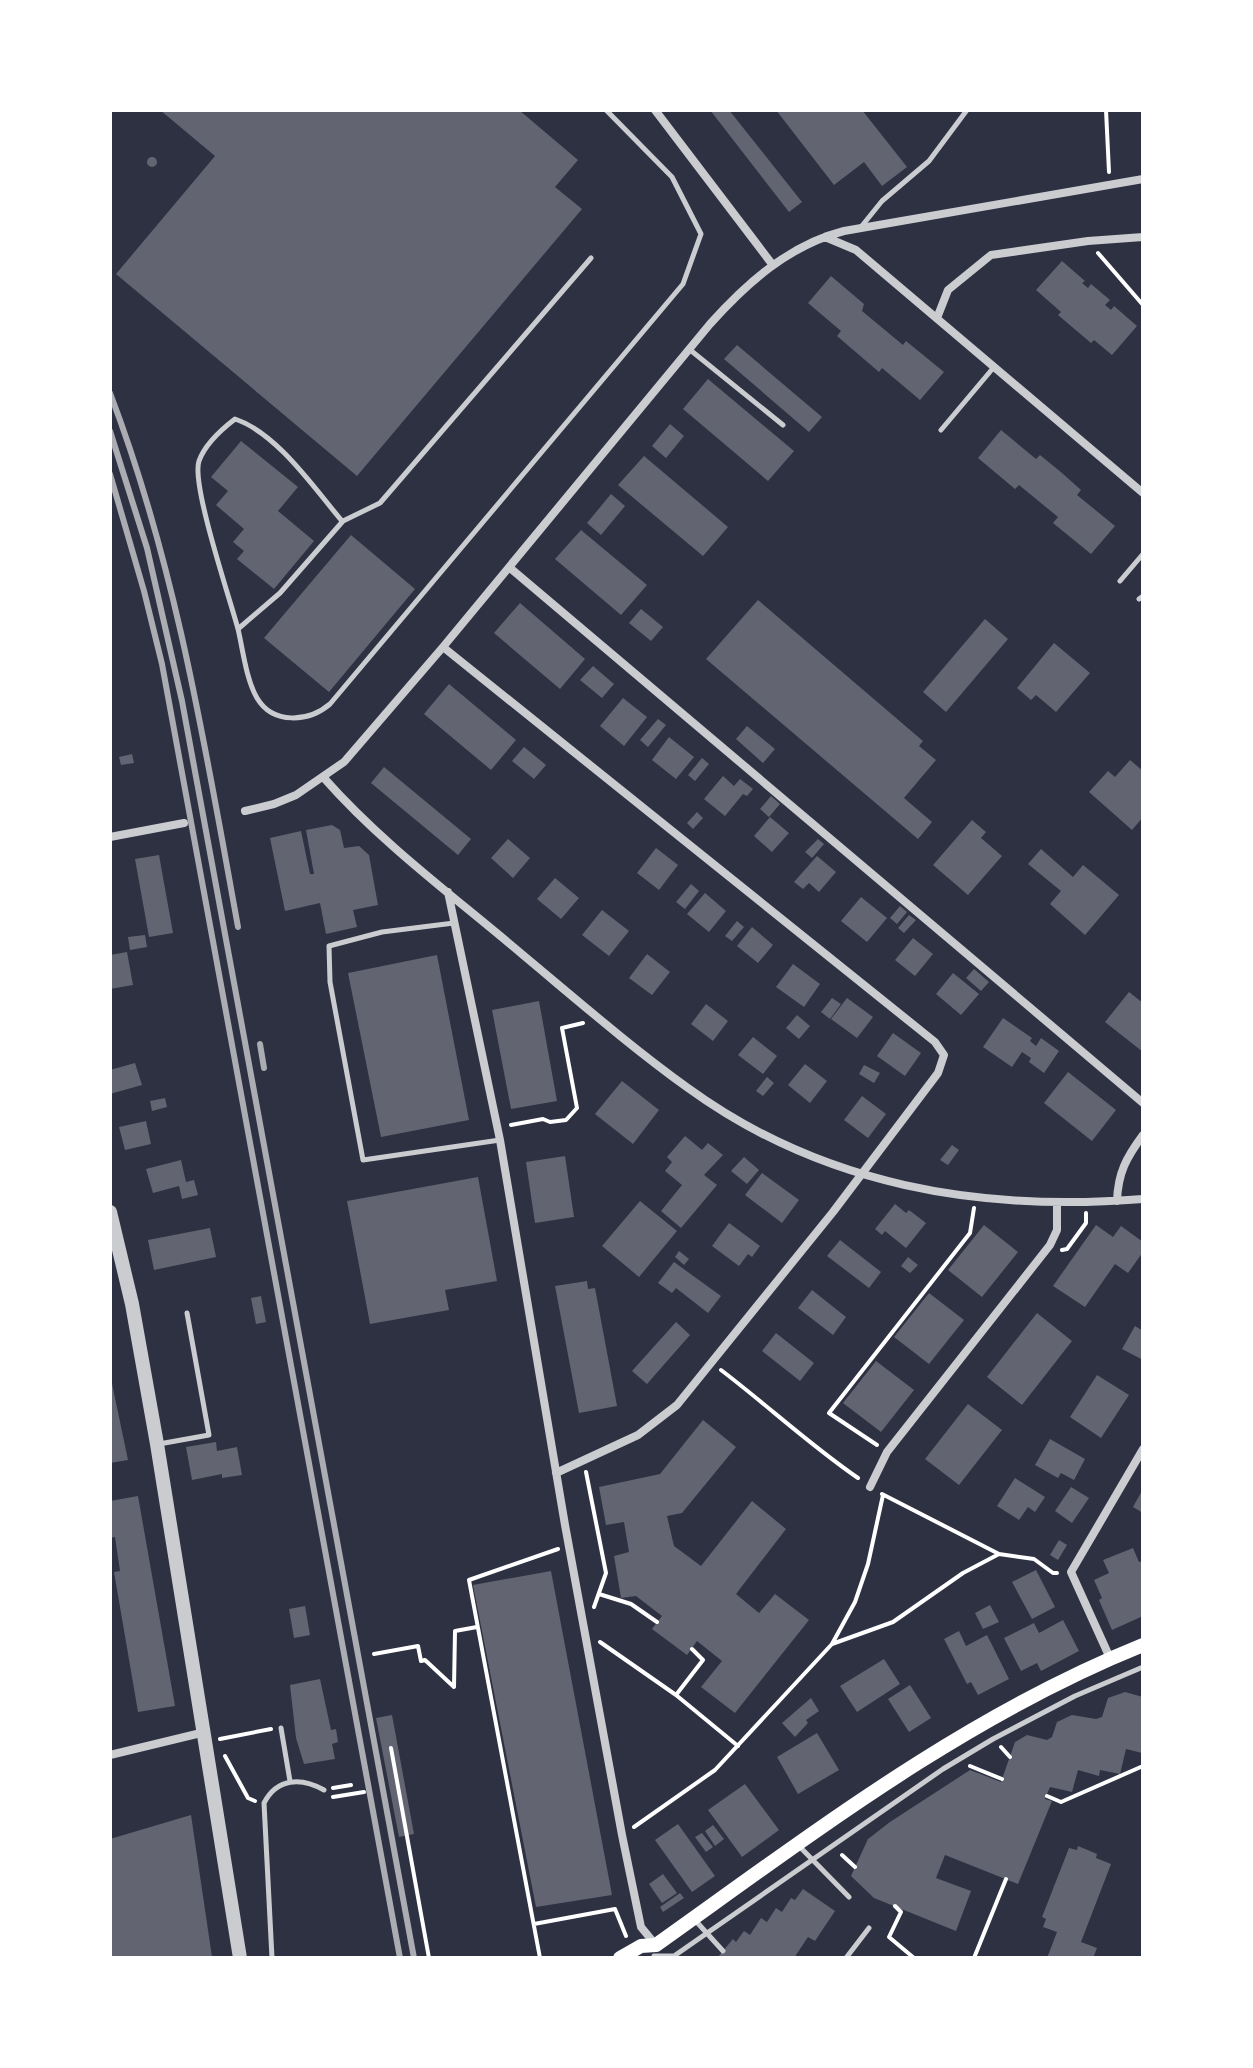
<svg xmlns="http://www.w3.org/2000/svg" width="1253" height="2068" viewBox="0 0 1253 2068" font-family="'Noto Serif',serif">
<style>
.building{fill:#626471}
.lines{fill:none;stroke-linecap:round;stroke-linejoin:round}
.path{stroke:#fff;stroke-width:4}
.service{stroke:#caccd0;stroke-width:5}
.minor{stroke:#caccd0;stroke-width:8}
.tertiary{stroke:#caccd0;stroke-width:14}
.secondary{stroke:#fff;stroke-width:14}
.rail{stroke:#abadb3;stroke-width:6}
</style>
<rect width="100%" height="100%" fill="#2d3142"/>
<!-- building -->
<path class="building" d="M160 110H519L578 160 555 187 582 209 357 476 116 274 215 156Z
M710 110H729L802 202 789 212Z
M776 110H862L907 167 882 186 864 162 834 185Z
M147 162a5 5 0 1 1 10 0a5 5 0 1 1-10 0Z
M1062 261 1085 281 1082 283 1088 288 1091 284 1110 300 1105 305 1111 310 1114 306 1137 326 1112 355 1094 340 1091 343 1058 315 1061 312 1036 290Z
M831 276 864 304 862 311 903 345 906 341 944 372 920 400 882 368 879 372 837 336 841 331 808 303Z
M737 345 822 417 809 432 724 359Z
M708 379 794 451 768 481 683 409Z
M670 424 684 436 666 458 652 446Z
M1001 430 1036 459 1040 455 1062 473 1081 490 1077 495 1115 526 1091 554 1053 523 1058 517 1019 485 1015 489 978 458Z
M241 441 298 487 278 511 314 541 274 589 237 559 244 551 233 542 244 529 216 505 228 491 211 477Z
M644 456 728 527 703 556 618 485Z
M611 494 625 506 601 535 587 523Z
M581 530 647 585 621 615 555 559Z
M351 535 415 589 329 692 264 638Z
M758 600 923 741 919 746 936 760 904 798 932 822 918 839 706 659Z
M520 603 585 659 560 689 494 633Z
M641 609 663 627 651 641 629 623Z
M985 619 1008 639 946 712 923 692Z
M1054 643 1090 673 1056 712 1036 695 1031 700 1017 688Z
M593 666 614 684 602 698 580 680Z
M449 684 516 740 491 770 424 714Z
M623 698 647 717 624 746 600 726Z
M658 719 666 725 648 747 640 740Z
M747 726 775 749 763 763 736 739Z
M669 737 694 757 676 779 652 760Z
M524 747 546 765 534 779 512 761Z
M132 754 134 763 121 765 119 757Z
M702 758 709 764 695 781 688 775Z
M1130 760 1143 771V817L1132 830 1089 792 1108 771 1115 777Z
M384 767 471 839 458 855 371 783Z
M723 776 734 786 740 779 753 789 747 796 743 794 725 816 704 799Z
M771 796 780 804 769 817 760 809Z
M697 812 703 818 693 829 687 823Z
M770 817 789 833 772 852 754 836Z
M972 820 986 832 981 838 1002 856 968 895 933 865Z
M332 825 340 830 344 848 359 846 369 855 378 905 353 910 357 927 326 934 320 903 285 911 270 838 301 831 310 874H314L306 830Z
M508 839 530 858 513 878 491 858Z
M818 839 824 844 812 858 805 852Z
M656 848 678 865 659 890 637 873Z
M1041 849 1073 877 1083 865 1119 895 1085 935 1050 904 1061 891 1028 864Z
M159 855 173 933 149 937 135 859Z
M817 856 836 872 819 892 809 883 803 889 794 882Z
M555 878 579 898 561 919 537 899Z
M691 884 699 891 685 909 676 902Z
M705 893 726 911 709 932 687 914Z
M861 897 887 918 867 942 841 921Z
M900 906 907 912 897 924 890 918Z
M602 910 629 931 609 956 582 935Z
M909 915 916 920 904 933 898 928Z
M737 921 744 927 732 941 725 936Z
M752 927 773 945 758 963 737 946Z
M145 935 147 947 130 950 128 937Z
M913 938 933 954 915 976 895 960Z
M127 952 133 985 110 989V955Z
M647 954 670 972 652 995 629 978Z
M437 955 469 1120 381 1137 348 973Z
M793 964 820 984 804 1007 776 987Z
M974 969 989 982 981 991 966 978Z
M953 973 979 994 961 1015 936 994Z
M1129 992 1143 1003V1052L1105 1022Z
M832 998 841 1004 830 1019 821 1012Z
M847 998 873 1017 857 1038 831 1019Z
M539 1001 557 1101 511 1109 492 1010Z
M706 1004 728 1021 713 1041 691 1024Z
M797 1015 810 1026 799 1039 786 1028Z
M1003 1018 1032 1038 1030 1041 1036 1046 1041 1038 1059 1051 1044 1073 1029 1062 1031 1058 1022 1052 1012 1067 983 1047Z
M893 1033 921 1053 905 1076 877 1056Z
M753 1037 777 1056 763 1074 738 1055Z
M135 1063 142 1085 110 1094V1070Z
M805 1064 827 1081 810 1103 788 1085Z
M864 1065 880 1073 874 1083 859 1074Z
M1068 1072 1116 1110 1092 1141 1044 1103Z
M767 1077 774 1083 763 1096 756 1091Z
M622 1081 659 1110 633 1144 595 1114Z
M862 1096 886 1114 868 1138 844 1120Z
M165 1098 167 1107 152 1111 150 1101Z
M146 1121 151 1144 125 1150 119 1127Z
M685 1136 702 1150 708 1143 723 1155 704 1175 717 1185 681 1228 661 1211 682 1185 665 1171 672 1162 667 1157Z
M952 1145 959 1150 948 1165 940 1160Z
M565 1156 574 1217 535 1223 526 1162Z
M744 1157 759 1170 747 1184 731 1171Z
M181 1160 186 1182 194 1180 198 1195 182 1199 179 1186 153 1193 146 1169Z
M762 1173 799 1200 782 1223 745 1195Z
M478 1177 497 1281 445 1290 449 1310 370 1324 347 1201Z
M640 1201 677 1231 639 1277 602 1246Z
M895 1204 906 1213 909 1210 926 1223 906 1248 885 1231 882 1235 875 1229Z
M729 1223 760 1246 752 1257 748 1254 739 1266 712 1246Z
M984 1225 1018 1252 982 1297 948 1270Z
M1096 1225 1113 1237 1121 1226 1143 1242V1252L1128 1273 1115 1264 1085 1307 1053 1286Z
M210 1228 216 1257 154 1270 148 1240Z
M840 1240 881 1272 869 1288 827 1256Z
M679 1251 689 1259 684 1265 675 1257Z
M908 1257 918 1265 910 1273 901 1266Z
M674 1262 721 1296 708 1313 676 1288 672 1293 658 1283Z
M587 1281 588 1289 595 1288 617 1406 579 1413 555 1286Z
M812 1290 846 1317 833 1335 798 1308Z
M929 1293 964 1320 929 1364 894 1337Z
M261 1296 266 1322 256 1324 251 1298Z
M1037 1313 1072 1341 1022 1405 987 1377Z
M676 1322 690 1335 647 1384 632 1371Z
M1135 1326 1143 1331V1360L1122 1349Z
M776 1333 814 1363 800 1381 762 1351Z
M876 1361 914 1390 881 1432 843 1403Z
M110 1374 128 1460 110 1463Z
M1097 1375 1129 1395 1101 1438 1070 1417Z
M968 1404 1002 1430 959 1485 925 1459Z
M703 1420 736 1447 682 1513 667 1516 674 1546 701 1566 752 1501 786 1529 736 1594 759 1613 775 1594 809 1620 735 1713 701 1687 722 1661 697 1641 687 1655 652 1629 662 1616 636 1596 621 1598 614 1556 629 1552 624 1522 606 1525 599 1487 660 1474Z
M1050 1439 1085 1459 1074 1480 1061 1473 1058 1478 1035 1465Z
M216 1442 217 1451 237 1447 242 1475 222 1478V1474L192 1480 186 1447Z
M1015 1478 1045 1497 1035 1512 1028 1507 1019 1520 997 1506Z
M1071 1487 1089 1498 1072 1523 1055 1511Z
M1143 1489V1513L1133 1507Z
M138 1496 175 1706 138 1712 114 1572 120 1571 115 1537 110 1538V1501Z
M1059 1540 1067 1545 1058 1560 1050 1555Z
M1133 1548 1139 1562 1143 1561V1616L1112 1630 1099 1600 1102 1598 1094 1580 1109 1573 1103 1560Z
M1036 1570 1055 1607 1032 1619 1012 1582Z
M551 1571 612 1895 536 1907 473 1585Z
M990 1605 999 1622 983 1629 975 1613Z
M305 1606 310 1635 294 1638 289 1609Z
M1063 1620 1079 1651 1041 1671 1037 1663 1021 1671 1004 1638 1034 1623 1039 1633Z
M959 1631 966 1646 987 1635 1009 1679 978 1695 971 1682 967 1684 944 1639Z
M884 1659 900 1684 857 1712 840 1686Z
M320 1679 331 1730 336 1729 338 1742 332 1744 335 1759 304 1764 296 1738 290 1685Z
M910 1685 931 1718 909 1732 888 1699Z
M1125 1692 1143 1697 1142 1753 1126 1749 1120 1774 1100 1770 1099 1776 1078 1770 1072 1792 1050 1787 1045 1799 1052 1801 1018 1884 945 1855 936 1878 971 1891 956 1931 874 1898 851 1876 868 1839 890 1822 970 1770 1001 1782 1015 1742 1027 1735 1047 1740 1052 1737 1057 1722 1072 1715 1096 1719 1102 1717 1108 1698Z
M811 1698 819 1711 806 1720 808 1723 795 1737 782 1723Z
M392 1715 414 1834 399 1837 376 1718Z
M817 1733 839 1770 798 1794 777 1757Z
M745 1784 779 1830 742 1857 708 1810Z
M191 1815 212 1957 110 1958V1839Z
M678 1824 715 1876 692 1892 655 1840Z
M713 1825 724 1839 715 1846 705 1831Z
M702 1833 713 1847 706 1852 695 1837Z
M1078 1846 1097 1854 1096 1858 1111 1864 1081 1942 1097 1948 1093 1958H1047L1057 1932 1043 1927 1046 1919 1042 1917 1069 1848 1077 1850Z
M663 1874 677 1893 662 1903 649 1884Z
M803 1889 835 1911 815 1941 808 1937 794 1958H717L733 1939 736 1942 744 1931 750 1935 761 1918 767 1922 776 1908 782 1912 791 1898 795 1900Z
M680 1893 684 1898 663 1912 660 1907Z"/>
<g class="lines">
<!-- path -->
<path class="path" d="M1106 110 1109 172
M1098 253 1143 305
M511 1125 543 1119 550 1122 566 1120 577 1108 562 1028 583 1023
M1062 1250 1067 1249 1086 1223V1213
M721 1370C767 1405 810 1445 858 1478
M877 1445 829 1413 970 1233 974 1208
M586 1472 606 1573 594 1607
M999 1554 1034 1559 1053 1573H1057
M599 1594 631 1604 657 1622
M600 1642 676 1695 738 1746
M832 1644 893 1622 963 1573 999 1554 882 1494
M374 1654 418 1646 421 1661 425 1660 454 1687 455 1631 477 1627
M676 1695 703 1660 692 1649
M220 1739 271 1729
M1001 1747 1010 1757
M391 1748 429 1958
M225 1756 248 1798 255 1801
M970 1766 1002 1779
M333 1788 351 1785
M1047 1796 1061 1802 1143 1766
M333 1797 364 1792
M634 1827 715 1770 832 1644 855 1602 868 1564 883 1495
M842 1855 855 1867
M895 1906 901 1912 889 1937 914 1958
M534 1924 615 1909 626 1936
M540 1958 469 1580 558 1549
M974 1958 1006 1879"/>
<!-- service -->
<path class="service" d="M861 227 882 201 929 161 967 110
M591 258 380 503 343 521 280 593 238 629C243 650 246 679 257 698 273 725 309 722 330 704L683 284 701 234 672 177 606 110
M689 349 783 425
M941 430 994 367
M1120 581 1143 554
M1139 599 1143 596
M238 629C230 599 191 484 199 461 205 444 222 429 235 419 277 433 314 488 342 521
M454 923 382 932 329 946 330 982 363 1160 500 1140
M159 1444 209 1435 187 1313
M281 1728 290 1781
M799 1846 849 1897
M694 1919 723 1951
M654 1956H674L943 1769 993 1739 1075 1696 1143 1667
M272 1958 264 1803C277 1778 301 1777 324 1790
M846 1958 869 1928"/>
<!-- minor -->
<path class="minor" d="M655 110 772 264
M825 237 856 250 1143 493
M937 318 948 290 991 255 1088 241 1143 237
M509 567 1143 1103
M443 647 935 1042 944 1055 938 1073 833 1212 677 1405 638 1435 556 1473
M324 778C382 844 456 898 523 955 577 1000 631 1047 688 1088 823 1186 980 1212 1143 1199
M245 811 274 804 296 795 344 762 443 647 710 324C747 283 789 245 844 231L1143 179
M110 837 184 823
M448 892 500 1140 565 1525 622 1835 641 1927 655 1944
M1117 1201C1118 1173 1126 1158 1143 1135
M870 1487 887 1452 1050 1245 1057 1230V1203
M1110 1658 1071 1572 1143 1449
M110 1755 205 1732"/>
<!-- tertiary -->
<path class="tertiary" d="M110 1212 132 1304 157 1444 240 1958"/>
<!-- secondary -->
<path class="secondary" d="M620 1958 641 1946 656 1945C812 1834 964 1717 1143 1645"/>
<!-- rail -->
<path class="rail" d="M110 393C176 566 205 746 238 927
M110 431 147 548 182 701 414 1958
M110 474 144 591 162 664 400 1958
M260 1044 264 1068"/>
</g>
<!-- border -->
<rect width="1253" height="2068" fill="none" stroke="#ffffff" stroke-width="224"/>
</svg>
